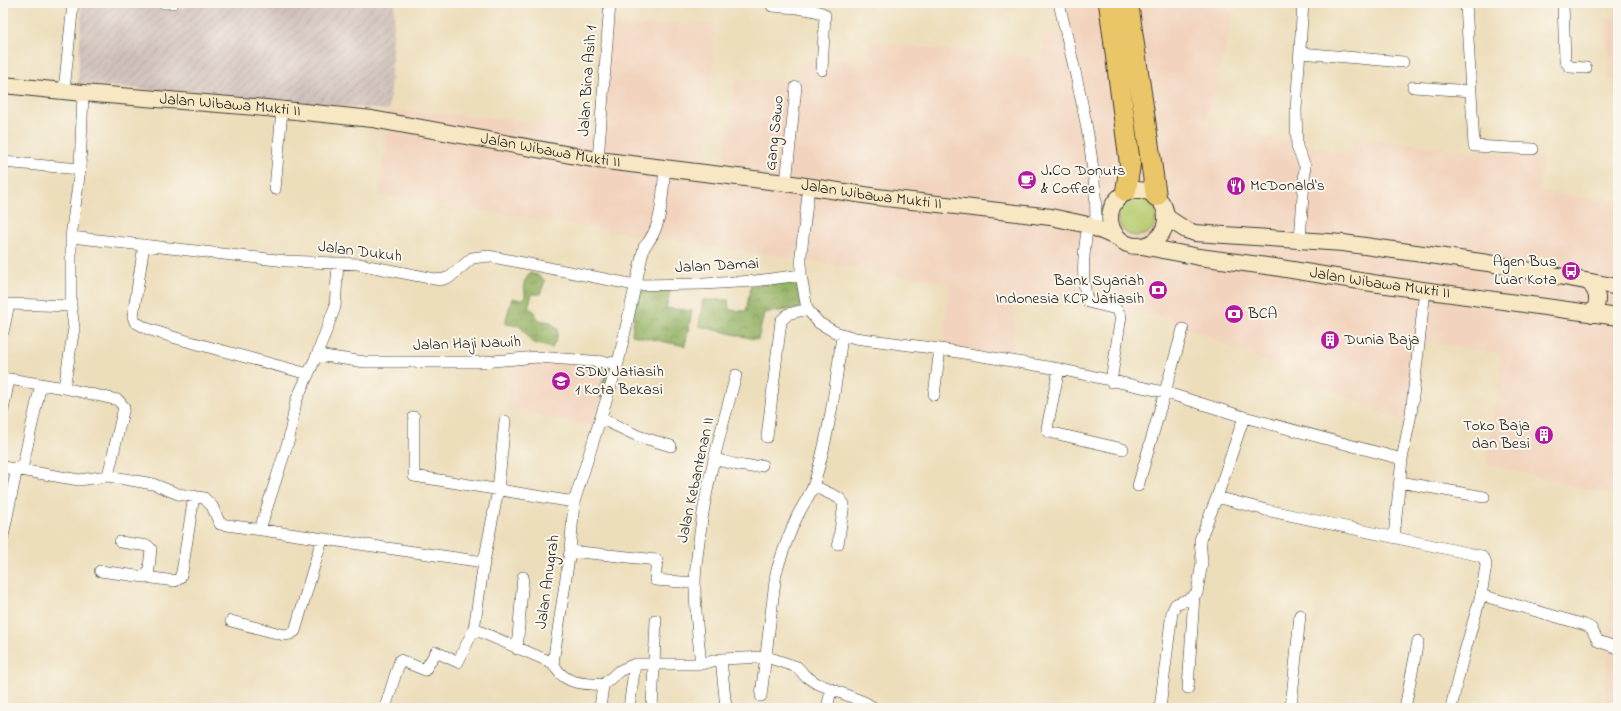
<svg xmlns="http://www.w3.org/2000/svg" width="1621" height="711" viewBox="0 0 1621 711" font-family="'Indie Flower',sans-serif">
<style>
.built{fill:#f2d4be}
.industrial{fill:url(#industrial-furrows)}
.forest{fill:url(#forest-crowns);stroke:#57663f}
.garden{fill:#b8cc70;stroke:#6a7446}
.lines{fill:none;stroke-linecap:round;stroke-linejoin:round}
.street-casing{stroke:#3b3934;stroke-width:12}
.secondary-casing{stroke:#3b3934;stroke-width:18}
.highway-casing{stroke:#3b3934;stroke-width:22}
.street{stroke:#fff;stroke-width:11}
.secondary{stroke:#f7e8c3;stroke-width:16}
.highway{stroke:#ebc669;stroke-width:20}
.labels{text-anchor:middle;dominant-baseline:central;stroke-width:4;stroke-linejoin:round;paint-order:stroke}
.street-label{font-size:16px;fill:#1c1c1c;stroke:#fbf7ec}
.poi-label{font-size:16px;fill:#1c1c1c;stroke:#fbf7ec;text-anchor:start}
</style>
<defs>
<pattern id="industrial-furrows" width="10" height="10" patternUnits="userSpaceOnUse"><rect width="10" height="10" fill="#cfc0ba"/><path d="M-1 1l2-2M0 10L10 0M9 11l2-2" fill="none" stroke="#b1a49f"/></pattern>
<pattern id="forest-crowns" width="20" height="18" patternUnits="userSpaceOnUse"><rect width="20" height="18" fill="#92b062"/><path d="M2 6a3 3 0 1 1 6 0M12 15a3 3 0 1 1 6 0" fill="none" stroke="#768e50"/></pattern>
</defs>
<rect width="100%" height="100%" fill="#fbf7ec"/>
<filter id="ink" filterUnits="userSpaceOnUse"><feTurbulence type="fractalNoise" baseFrequency=".025" numOctaves="2"/><feDisplacementMap in="SourceGraphic" scale="8" xChannelSelector="R" yChannelSelector="G"/><feConvolveMatrix kernelMatrix="1 2 1 2 8 2 1 2 1" color-interpolation-filters="sRGB"/></filter>
<filter id="wash" filterUnits="userSpaceOnUse"><feTurbulence type="fractalNoise" baseFrequency=".012" numOctaves="4" result="noise"/><feDisplacementMap in="SourceGraphic" scale="16" xChannelSelector="R" yChannelSelector="G"/><feGaussianBlur stdDeviation="0.9" result="paint"/><feColorMatrix in="noise" values="0 0 0 0 0 0 0 0 0 0 0 0 0 0 0 0 0 1.4 0 .05"/><feComposite in="paint" operator="in"/></filter>
<g filter="url(#wash)">
<rect width="100%" height="100%" fill="#eddebb"/>
<!-- built -->
<path class="built" d="M1065 3H1226L1233 18 1205 125 1350 154 1354 137 1543 159 1538 191 1618 203V708H1604L1616 496 1487 464 1502 354 1418 341 1405 422 1160 316 1017 300 1011 357 942 347 950 283 380 195 389 110 601 126 611 26 715 23 706 168 722 171 736 80H795L799 63 869 57V42L1043 58 1044 34H1070Z
M1607 18H1618V80L1608 79Z
M511 360 618 363 597 427 507 410Z"/>
<!-- industrial -->
<path class="industrial" d="M82 3H107L184 9 185 3H395L389 110 78 84Z"/>
<!-- forest -->
<path class="forest" d="M530 273 540 276 545 281 540 294H532L528 307 535 312 538 320 550 322 558 329 557 338 552 348 533 343 520 326 505 324 512 298 521 300 525 297 524 282Z
M797 280 802 308 764 313 758 340 699 326 703 300H728L729 310 746 311 751 286Z
M637 287 671 288 666 308 692 311 685 346 632 335Z
M580 360 618 363 606 399 599 397 598 394 607 371 585 369 580 367Z"/>
<!-- garden -->
<path class="garden" d="M1118 217a19 19 0 1 1 38 0a19 19 0 1 1-38 0Z"/>
</g>
<g filter="url(#ink)">
<g class="lines">
<defs>
<path id="street" d="M164 3H173
M1059 3C1076 77 1097 151 1096 227
M1466 3 1474 146 1533 149
M1563 3 1565 61 1570 67 1586 68
M772 6C785 7 816 8 825 15L822 70
M1301 53 1403 62
M1413 87 1471 91
M64 91 73 3
M83 93 80 169 71 237V306L74 328 64 388 118 400 124 407 108 476
M598 160 610 3
M3 162 80 169
M665 168C662 195 663 228 644 247L618 363 574 502 570 551 553 663C564 685 581 683 603 685L619 671 635 664H701L721 659 767 657 797 667 801 671 804 675 816 683 864 702 874 708
M786 183 796 87
M809 186 801 254V275L807 309 819 323 835 332 855 338 940 349 1059 369 1164 392 1244 417 1402 459
M275 189 282 110
M1088 225C1084 248 1080 279 1088 302L1116 309 1121 316 1111 382
M71 237 286 261 358 264 440 280 450 277 472 258 488 256 635 285 703 284 755 281 801 275
M1300 240 1305 166 1297 147 1296 110 1303 3
M144 245 133 316 135 322 148 329 176 338 308 374
M3 332 9 304 71 306
M317 355 365 362H483L537 357 618 363
M1059 369 1047 428 1049 432 1123 449
M934 395 940 349
M3 410 9 379 64 388
M414 417V476L574 502
M600 418 638 436 671 446
M767 437 781 321 788 314 807 309
M714 459C729 462 748 470 762 465
M3 467 79 480 108 476 153 484 178 494 204 498 212 506 220 524 484 562 474 629 553 663
M22 469 41 384
M1400 482 1484 497
M814 486 839 498 844 504 838 544
M1138 486 1183 329
M1217 497 1266 510 1481 556 1485 560 1486 566 1481 595 1461 665 1451 708
M260 529 289 439 296 401 317 355 335 307 338 263
M3 536 17 468
M1394 537 1402 459 1411 414 1425 290
M120 542 148 546 151 549 148 577
M570 551 657 560 655 580 695 583
M484 562 498 490 505 421
M100 571 175 581 180 578 182 572 194 496
M1481 595 1585 625 1591 628 1598 641 1618 648
M231 621 284 635 290 634 295 631 322 539
M517 649 523 577
M721 659 726 708
M701 664C698 637 695 611 695 585 695 567 698 550 700 533 707 479 722 428 736 375
M1188 688 1194 596
M761 696 776 573C782 554 788 536 796 519 801 507 810 496 814 484 829 435 836 385 842 335
M385 708 400 660 425 670 436 652 458 662 474 629
M600 708 603 685
M629 708 635 664
M652 708 656 620
M827 708 831 690
M1160 708 1172 612 1176 604 1191 598 1197 593 1202 562 1200 540 1217 497 1244 417
M1291 708 1300 615
M1405 708 1418 641"/>
<g id="secondary">
<path id="s1" d="M3 85 83 93 266 108 372 119 598 160 786 183 877 197 1051 217 1088 225 1118 238"/>
<circle cx="1138" cy="218" r="28"/>
<path d="M1166 217 1186 230 1195 233 1343 243 1488 263 1618 287"/>
<path id="s2" d="M1142 246 1199 257 1274 267 1372 283 1618 317"/>
<path d="M1589 282C1599 293 1599 301 1593 314"/>
</g>
<path id="highway" d="M1109 3 1130 164 1126 191
M1128 3 1156 196"/>
</defs>
<!-- street casing -->
<use href="#street" class="street-casing"/>
<!-- secondary casing -->
<use href="#secondary" class="secondary-casing"/>
<!-- highway casing -->
<use href="#highway" class="highway-casing"/>
<!-- street -->
<use href="#street" class="street"/>
<!-- secondary -->
<use href="#secondary" class="secondary"/>
<!-- highway -->
<use href="#highway" class="highway"/>
</g>
</g>
<!-- icons -->
<defs>
<symbol id="cafe-disc" viewBox="-11 -11 22 22"><circle r="9.5" fill="#b5179e" stroke="#fbf7ec"/><path d="M-5.5-4.5H6V0H3Q3 3.5 0 3.5H-2.5Q-5.5 3.5-5.5 0ZM3-3.2v2h1.7v-2ZM-6 4.5H4V6H-6Z" fill="#fff"/></symbol>
<symbol id="restaurant-disc" viewBox="-11 -11 22 22"><circle r="9.5" fill="#b5179e" stroke="#fbf7ec"/><path d="M-5-6h1v4h1v-4h1v4h1v-4h1v5L-1.5 .5V6h-2V.5L-5-1ZM5-6V6H3V1.5H1.5Q1.5-4 5-6Z" fill="#fff"/></symbol>
<symbol id="bus-disc" viewBox="-11 -11 22 22"><circle r="9.5" fill="#b5179e" stroke="#fbf7ec"/><path d="M-5-6H5V4H4V6H2V4H-2V6H-4V4H-5ZM-3.5-4V0h7V-4ZM-3.5 1.2v1.5H-2V1.2ZM2 1.2v1.5H3.5V1.2Z" fill="#fff"/></symbol>
<symbol id="bank-disc" viewBox="-11 -11 22 22"><circle r="9.5" fill="#b5179e" stroke="#fbf7ec"/><path d="M-6-4H6V4H-6ZM0-2.3a2.3 2.3 0 1 0 0 4.6a2.3 2.3 0 1 0 0-4.6Z" fill="#fff"/></symbol>
<symbol id="building-disc" viewBox="-11 -11 22 22"><circle r="9.5" fill="#b5179e" stroke="#fbf7ec"/><path d="M-4-6H4V6H1V3H-1V6H-4ZM-2.5-4.3h1.7v1.8h-1.7ZM.8-4.3h1.7v1.8H.8ZM-2.5-1h1.7V.8h-1.7ZM.8-1h1.7V.8H.8Z" fill="#fff"/></symbol>
<symbol id="school-disc" viewBox="-11 -11 22 22"><circle r="9.5" fill="#b5179e" stroke="#fbf7ec"/><path d="M0-5L7-2L0 1L-7-2ZM-4 1L0 2.5L4 1V4Q0 6-4 4Z" fill="#fff"/></symbol>
</defs>
<g fill-rule="evenodd">
<use href="#cafe-disc" x="1016" y="169" width="22" height="22"/>
<use href="#restaurant-disc" x="1225" y="175" width="22" height="22"/>
<use href="#bus-disc" x="1560" y="260" width="22" height="22"/>
<use href="#bank-disc" x="1147" y="279" width="22" height="22"/>
<use href="#bank-disc" x="1223" y="303" width="22" height="22"/>
<use href="#building-disc" x="1319" y="329" width="22" height="22"/>
<use href="#school-disc" x="550" y="370" width="22" height="22"/>
<use href="#building-disc" x="1533" y="424" width="22" height="22"/>
</g>
<g class="labels">
<!-- street labels -->
<g class="street-label">
<text transform="translate(588 81) rotate(-86)">Jalan Bina Asih 1</text>
<text stroke="none"><textPath href="#s1" startOffset="228">Jalan Wibawa Mukti II</textPath></text>
<text transform="translate(775 133) rotate(-84)">Gang Sawo</text>
<text stroke="none"><textPath href="#s1" startOffset="552">Jalan Wibawa Mukti II</textPath></text>
<text stroke="none"><textPath href="#s1" startOffset="876">Jalan Wibawa Mukti II</textPath></text>
<text transform="translate(360 252) rotate(7)">Jalan Dukuh</text>
<text transform="translate(717 266) rotate(-3)">Jalan Damai</text>
<text stroke="none"><textPath href="#s2" startOffset="241">Jalan Wibawa Mukti II</textPath></text>
<text transform="translate(467 344) rotate(-2)">Jalan Haji Nawih</text>
<text transform="translate(696 480) rotate(-78)">Jalan Kebantenan II</text>
<text transform="translate(548 582) rotate(-82)">Jalan Anugrah</text>
</g>
<!-- poi labels -->
<g class="poi-label">
<text x="1041" y="171">J.CO Donuts<tspan x="1041" dy="18">&amp; Coffee</tspan></text>
<text x="1250" y="186">McDonald's</text>
<text x="1557" y="262" text-anchor="end">Agen Bus<tspan x="1557" dy="18">Luar Kota</tspan></text>
<text x="1144" y="281" text-anchor="end">Bank Syariah<tspan x="1144" dy="18">Indonesia KCP Jatiasih</tspan></text>
<text x="1248" y="314">BCA</text>
<text x="1344" y="340">Dunia Baja</text>
<text x="575" y="372">SDN Jatiasih<tspan x="575" dy="18">1 Kota Bekasi</tspan></text>
<text x="1530" y="426" text-anchor="end">Toko Baja<tspan x="1530" dy="18">dan Besi</tspan></text>
</g>
</g>
<!-- margin -->
<rect width="1621" height="711" fill="none" stroke="#fbf7ec" stroke-width="16"/>
</svg>
